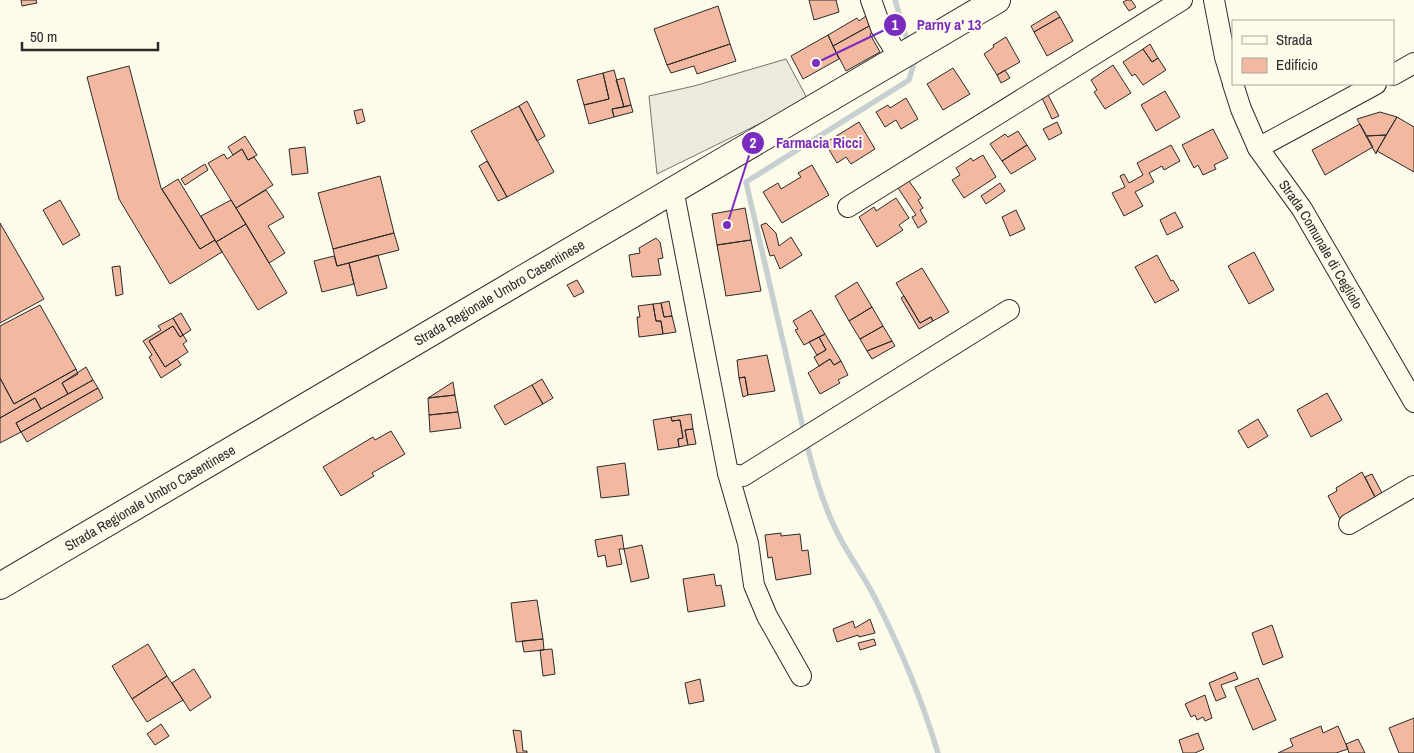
<svg xmlns="http://www.w3.org/2000/svg" width="1414" height="753" viewBox="0 0 1414 753" font-family="'Archivo Narrow',sans-serif">
<style>
.parking{fill:#eceadb;stroke:#74746e}
.lines{fill:none;stroke-linecap:round;stroke-linejoin:round}
.stream{stroke:#c7d0d0;stroke-width:5.5}
.building{fill:#f2b8a0;stroke:#2b2b2b}
.minor-casing{stroke:#2b2b2b;stroke-width:22}
.major-casing{stroke:#2b2b2b;stroke-width:28}
.minor{stroke:#fdfbea;stroke-width:20}
.major{stroke:#fdfbea;stroke-width:26}
.labels{text-anchor:middle;dominant-baseline:central;stroke-width:4;stroke-linejoin:round;paint-order:stroke}
.street-label{font-size:14px;fill:#2b2b2b;stroke:#fdfbea}
.leader{fill:none;stroke:#7b2cbf;stroke-width:2}
.callout-dot{fill:#7b2cbf;stroke:#fdfbea;stroke-width:2}
.mark-label{font-size:15px;text-anchor:middle;font-weight:bold;fill:#fff}
.callout-label{font-size:15px;text-anchor:middle;font-weight:bold;fill:#7b2cbf;stroke:#fdfbea;stroke-width:4;stroke-linejoin:round;paint-order:stroke}
</style>
<rect width="100%" height="100%" fill="#fdfbea"/>
<!-- parking -->
<path class="parking" d="M786 59 808 100 657 174 649 96 694 86Z"/>
<g class="lines">
<!-- stream -->
<path class="stream" d="M895 0 908 43
M804 432 746 182 909 80 914 63 912 57
M806 441C813 470 822 501 835 528 846 552 863 574 875 598 900 647 922 700 938 753"/>
</g>
<!-- building -->
<path class="building" d="M21 0H36L37 3 22 6Z
M809 0H836L839 12 814 20Z
M1127 0H1131L1136 7 1129 11 1123 2Z
M718 6 730 44 667 65 654 29Z
M1056 11 1060 17 1034 32 1031 26Z
M866 16 871 25 833 46 828 35 857 18 859 21Z
M1060 17 1073 41 1047 56 1034 32Z
M871 25 875 31 870 34 880 52 846 71 833 46Z
M828 35 839 59 803 79 791 56Z
M1006 37 1020 62 997 75 984 54 994 47 993 45Z
M730 44 736 61 697 74 694 66 671 73 667 65Z
M1150 44 1158 58 1152 62 1143 49Z
M1143 49 1152 62 1158 58 1166 70 1143 85 1135 74 1132 76 1123 62Z
M1113 65 1131 93 1105 109 1094 92 1097 90 1091 80Z
M129 66 161 188 200 249 215 240 222 252 170 284 119 199 87 77Z
M953 68 970 94 943 110 927 84Z
M614 70 624 107 612 109 614 117 589 124 584 105 609 99 603 73Z
M1005 70 1010 78 1001 83 997 75Z
M603 73 609 99 584 105 577 80Z
M624 78 631 105 624 107 616 80Z
M1165 91 1180 117 1156 131 1141 105Z
M1048 95 1059 116 1052 119 1042 98Z
M906 98 918 119 901 129 896 120 885 127 876 112 888 105 890 108Z
M527 101 545 136 537 141 519 106Z
M631 105 633 112 614 117 612 109Z
M519 106 554 172 507 197 471 131Z
M362 109 365 121 357 124 354 111Z
M1380 112 1397 117 1386 135 1366 136 1357 119Z
M1397 117 1414 127V172L1377 151Z
M859 122 875 149 851 164 846 157 837 163 825 143Z
M1057 122 1062 133 1049 140 1043 129Z
M1360 124 1373 147 1325 175 1312 150Z
M1213 129 1228 158 1214 165 1216 169 1203 175 1198 165 1194 168 1182 145Z
M1018 131 1027 145 1002 161 990 144 1005 134 1008 137Z
M1386 135 1377 151 1376 154 1366 136Z
M245 136 257 155 248 160 242 149 233 155 228 147Z
M1027 145 1036 159 1011 174 1002 161Z
M1171 145 1180 161 1164 170 1162 166 1149 173 1154 182 1135 192 1143 206 1124 216 1112 193 1125 187 1120 176 1124 174 1129 183 1143 175 1137 163Z
M305 147 308 173 292 175 289 149Z
M242 149 248 160 254 157 273 185 236 208 208 163 224 154 227 159Z
M983 155 996 177 964 198 952 180 960 175 956 168 971 158 973 161Z
M487 161 507 197 498 201 479 166Z
M205 164 208 170 185 185 181 179Z
M812 165 829 195 782 223 763 192 778 183 781 189 801 177 798 173Z
M380 176 394 233 333 249 318 193Z
M178 179 215 240 200 249 162 189Z
M909 181 921 198 918 200 923 208 920 210 927 222 918 228 912 217 916 215 898 188Z
M1000 183 1005 191 986 204 981 196Z
M266 190 284 217 268 226 285 253 269 263 236 208Z
M896 198 909 218 899 225 903 230 877 247 859 217 874 207 876 211Z
M60 200 80 235 63 245 43 210Z
M231 200 246 224 216 242 201 216Z
M745 208 751 240 717 245 712 214Z
M1016 210 1025 229 1010 236 1002 217Z
M1175 212 1183 227 1167 235 1160 220Z
M0 223 44 299 0 323Z
M766 223 776 233 779 246 791 237 802 255 780 269 774 255 770 256 766 242 761 225Z
M246 224 287 293 258 310 216 242Z
M394 233 399 250 337 266 333 249Z
M656 238 660 242 663 258 658 259 661 275 632 277 629 255 640 253 639 248Z
M751 240 761 291 726 296 717 245Z
M1254 252 1274 290 1249 304 1228 266Z
M378 255 387 288 357 296 349 263Z
M1157 255 1171 281 1173 280 1179 290 1155 303 1135 267Z
M334 256 337 266 349 263 354 284 322 292 314 261Z
M120 266 123 294 116 296 112 267Z
M922 268 949 312 933 321 931 317 920 323 896 283Z
M577 280 584 292 574 297 567 285Z
M857 282 872 307 849 321 835 296Z
M904 296 920 323 931 317 933 321 919 329 901 298Z
M669 301 672 316 664 317 661 303Z
M661 303 664 317 672 316 676 332 663 334 661 321H656L653 304Z
M653 304 656 321H661L663 334 639 337 637 317H640L638 306Z
M40 305 76 369 14 404 0 378V326Z
M872 307 883 326 860 339 849 321Z
M811 310 825 334 804 345 795 330 798 329 793 321Z
M181 313 191 330 183 335 173 318Z
M173 318 183 335 180 337 173 326 149 341 165 367 177 359 181 365 161 378 149 357 152 355 143 341 161 330 158 326Z
M173 326 180 337 183 335 187 341 183 344 188 352 165 367 149 341Z
M883 326 892 341 867 351 860 339Z
M825 334 841 361 834 365 830 359 819 366 814 357 826 350 819 337Z
M819 337 826 350 817 355 809 342Z
M892 341 895 346 872 359 867 351Z
M767 355 775 391 748 395 745 377 739 378 737 360Z
M830 359 834 365 841 361 848 375 838 380 840 383 820 394 808 373Z
M86 367 93 380 68 394 62 383Z
M76 369 78 374 62 383 68 394 41 409 35 398 0 418V378L14 404Z
M745 377 748 395 743 397 739 378Z
M542 379 553 398 543 404 532 385Z
M93 380 98 388 21 432 16 423Z
M453 382 455 395 428 398Z
M532 385 543 404 505 425 494 406Z
M98 388 103 398 27 442 21 432Z
M1327 393 1342 420 1311 437 1297 410Z
M455 395 458 412 429 415 428 398Z
M35 398 41 409 16 423 21 432 0 443V418Z
M458 412 461 428 430 432 429 415Z
M691 414 693 429 685 430 688 445 679 447 678 439 683 438 680 420 672 421 671 417Z
M671 417 672 421 680 420 683 438 678 439 679 447 658 450 653 420Z
M1258 419 1268 436 1248 448 1238 431Z
M693 429 696 444 688 445 685 430Z
M391 431 405 454 372 473 374 476 341 496 323 467 373 437 375 440Z
M625 463 629 495 601 498 597 467Z
M1362 472 1376 499 1340 519 1328 496 1337 491 1336 488Z
M1372 474 1383 495 1376 499 1365 477Z
M781 533V536L800 534 802 551 808 550 811 574 776 580 772 557 768 558 765 535Z
M622 535 624 549H619L622 564 607 567 605 555 598 557 595 540Z
M642 545 649 578 631 582 624 549Z
M714 574 716 586 721 585 725 606 688 612 683 579Z
M537 600 543 639 516 642 511 603Z
M870 619 875 633 859 637 858 635 837 642 833 629 853 621 855 628Z
M1272 625 1283 657 1263 665 1252 633Z
M543 639 544 650 524 652 522 641Z
M874 639 876 645 860 650 858 643Z
M148 644 167 676 132 699 112 666Z
M552 649 555 674 543 676 540 650Z
M194 669 211 697 190 711 172 683Z
M1235 672 1238 679 1221 685 1226 697 1216 701 1209 683Z
M167 676 183 700 147 722 132 699Z
M1258 678 1276 720 1253 730 1235 687Z
M700 679 704 701 689 704 685 683Z
M1205 695 1212 718 1205 721 1203 717 1197 720 1195 715 1191 717 1185 704Z
M1414 718V753H1399L1389 728Z
M161 724 169 736 155 745 147 734Z
M1321 726 1323 733 1338 726 1348 749 1336 753H1278L1293 746 1290 739Z
M513 730 521 731 523 751H527V753H517Z
M1198 733 1204 749 1195 753H1183L1179 740Z
M1358 739 1365 753H1349L1346 744Z"/>
<g class="lines">
<defs>
<g id="minor">
<path d="M871 0 881 28 899 57"/>
<path d="M1214 0 1225 57 1233 83"/>
<path d="M1393 75 1414 63"/>
<path id="s1" d="M1233 84 1241 109 1258 148 1302 209 1414 402"/>
<path d="M1258 148 1376 84"/>
<path d="M673 189 728 473 743 476 1009 310"/>
<path d="M848 207 1182 0"/>
<path d="M728 473 748 543 754 585 767 616 801 676"/>
<path d="M1349 524 1414 486"/>
</g>
<g id="major">
<path id="s2" d="M0 586 997 0"/>
</g>
</defs>
<!-- minor casing -->
<use href="#minor" class="minor-casing"/>
<!-- major casing -->
<use href="#major" class="major-casing"/>
<!-- minor -->
<use href="#minor" class="minor"/>
<!-- major -->
<use href="#major" class="major"/>
</g>
<g class="labels">
<!-- street labels -->
<g class="street-label">
<text stroke="none"><textPath href="#s1" startOffset="184">Strada Comunale di Cegliolo</textPath></text>
<text stroke="none"><textPath href="#s2" startOffset="579">Strada Regionale Umbro Casentinese</textPath></text>
<text stroke="none"><textPath href="#s2" startOffset="174">Strada Regionale Umbro Casentinese</textPath></text>
</g>
</g>
<!-- callouts -->
<path class="leader" d="M816 63L895 25M727 225L753 143"/>
<g class="callout-dot">
<circle cx="816" cy="63" r="5"/>
<circle cx="727" cy="225" r="5"/>
<circle cx="895" cy="25" r="12"/>
<circle cx="753" cy="143" r="12"/>
</g>
<g class="mark-label">
<text x="895" y="30">1</text>
<text x="753" y="148">2</text>
</g>
<g class="callout-label">
<text x="949" y="30">Parny a' 13</text>
<text x="819" y="148">Farmacia Ricci</text>
</g>
<!-- legend -->
<rect x="1232" y="20" width="162" height="65" fill="#fdfbea" stroke="#a9a89e"/>
<rect x="1242" y="36" width="25" height="8" fill="#fdfbea" stroke="#a9a89e"/>
<text x="1276" y="45" font-size="15" fill="#2b2b2b">Strada</text>
<rect x="1242" y="58" width="25" height="15" fill="#f2b8a0" stroke="#a9a89e"/>
<text x="1276" y="70" font-size="15" fill="#2b2b2b">Edificio</text>
<!-- scale -->
<path d="M22 42v8h136v-8" fill="none" stroke="#2b2b2b" stroke-width="2.5"/>
<text x="30" y="42" font-size="15" fill="#2b2b2b" stroke="#fdfbea" stroke-width="4" paint-order="stroke">50 m</text>
</svg>
